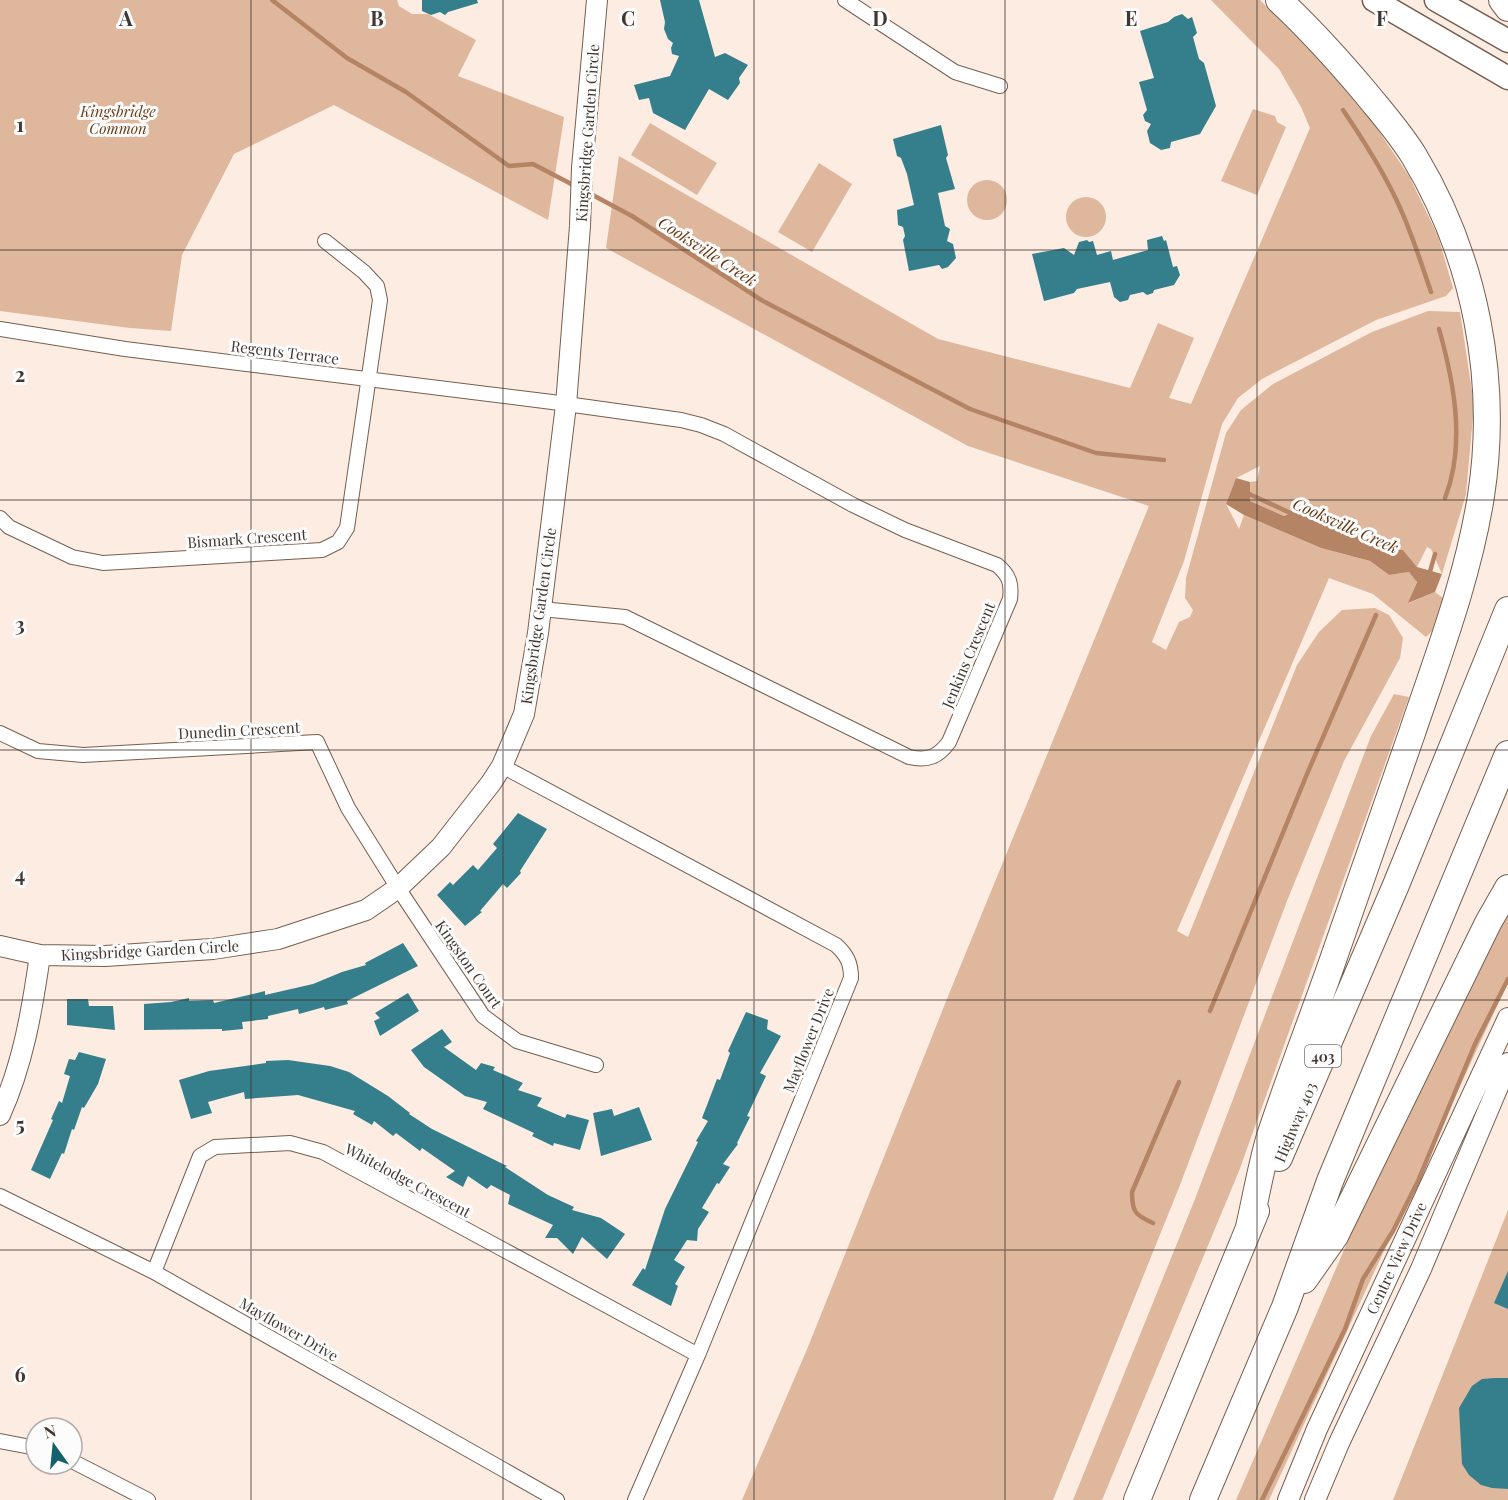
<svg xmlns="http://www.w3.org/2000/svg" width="1508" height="1500" viewBox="0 0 1508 1500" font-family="'Playfair Display',serif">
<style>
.green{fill:#deb79d}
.water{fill:#b58464}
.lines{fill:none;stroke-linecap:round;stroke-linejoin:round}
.stream{stroke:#b58464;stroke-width:4.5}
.building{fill:#357f8c}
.street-casing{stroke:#755f50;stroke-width:16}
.secondary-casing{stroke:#755f50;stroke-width:22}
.primary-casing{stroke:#755f50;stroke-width:25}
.highway-casing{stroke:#755f50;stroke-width:28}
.street{stroke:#fff;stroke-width:14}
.secondary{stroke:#fff;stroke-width:20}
.primary{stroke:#fff;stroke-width:22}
.highway{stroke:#fff;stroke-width:26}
.grid{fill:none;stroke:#413730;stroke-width:1.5;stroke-opacity:0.55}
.labels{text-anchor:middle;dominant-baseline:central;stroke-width:6;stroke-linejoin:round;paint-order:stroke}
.shield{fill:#fcfcfc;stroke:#79726d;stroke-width:1.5}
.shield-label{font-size:14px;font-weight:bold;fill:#413730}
.park-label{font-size:15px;font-style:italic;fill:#6c3c16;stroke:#fcfcfc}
.street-label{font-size:15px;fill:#413730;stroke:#fcfcfc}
.water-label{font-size:16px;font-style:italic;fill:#64350e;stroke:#fcfcfc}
.grid-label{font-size:20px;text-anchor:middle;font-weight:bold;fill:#413730;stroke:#fcfcfc;stroke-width:6;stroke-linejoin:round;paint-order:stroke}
</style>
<rect width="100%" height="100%" fill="#fcece1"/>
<!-- green -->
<path class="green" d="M0 0H397L399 6 412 14H428L476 40 458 76 564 117 548 220 334 105 234 154 182 255 171 331 130 328 0 311Z
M1211 0H1260L1324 64 1372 121 1409 176 1438 236 1453 288 1446 296 1376 320 1262 379 1238 398 1222 424 1184 561 1152 642 1166 650 1179 622 1190 617 1193 610 1185 598 1186 578 1226 433 1241 410 1273 384 1372 332 1428 311 1460 312 1474 405 1466 494 1442 574 1431 549 1427 547 1417 567 1403 550 1378 547 1300 509 1284 516 1250 501V482L1257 481 1260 466 1236 478 1226 504 1239 529 1244 515 1321 548 1370 561 1389 575 1409 572 1417 581 1409 603 1435 592 1443 598 1432 631 1426 637 1373 594 1329 578 1177 931 1188 937 1297 665 1319 632 1342 610 1375 608 1389 615 1403 638 1400 658 1344 761 1287 901 1180 1185 1053 1500H742L808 1347 951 989 1149 506 968 446 606 248 619 156 938 339 1130 388 1158 323 1194 338 1169 398 1191 404 1310 128 1301 107 1279 69Z
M1253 109 1275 116 1277 122 1286 127 1257 195 1221 181Z
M650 123 717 163 697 195 631 155Z
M819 163 852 184 812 252 778 232Z
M967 200a20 20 0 1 1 40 0a20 20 0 1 1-40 0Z
M1066 217a20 20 0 1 1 40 0a20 20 0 1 1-40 0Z
M1394 694 1409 697 1239 1171 1102 1500H1073L1195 1199 1371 736Z
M1508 913V982L1269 1500H1236L1357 1220Z
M1508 1210V1500H1393Z"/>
<!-- water -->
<path class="water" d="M1236 478 1250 482V501L1284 516 1300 509 1315 510 1378 547 1403 550 1417 567 1442 574 1435 592 1408 603 1417 582 1409 572 1389 575 1370 561 1321 548 1244 515 1226 504Z"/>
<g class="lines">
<!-- stream -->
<path class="stream" d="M272 0 347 58 406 92 509 166 533 164 577 187
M1343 110C1362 138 1380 166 1395 197 1410 227 1420 260 1431 292
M587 192 632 216 763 301 970 409 1096 453 1164 460
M1439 329C1454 382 1466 445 1445 498
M1247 493 1297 516
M1429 575 1435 554
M1210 1011 1307 774 1376 615
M1153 1223C1135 1215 1132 1212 1132 1192L1179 1082
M1345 1329 1363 1279 1393 1231 1418 1181 1475 1044 1508 979
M1262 1500 1346 1327"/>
</g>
<!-- building -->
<path class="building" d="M422 0H477L478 3 448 12 445 15 440 12 431 15 422 11Z
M660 0H699L715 57 725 53 748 65 739 78 740 83 728 100 709 89 685 130 653 113 649 98 639 100 634 85 670 76 679 56 672 54 671 48 673 43 668 39 664 29 665 22Z
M1182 14 1188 19 1192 17 1197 33 1193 37 1199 59 1204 63 1216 106 1200 134 1171 142 1170 148 1161 150 1150 143 1147 131 1151 124 1145 121 1143 115 1147 110 1139 82 1154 78 1140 31 1168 22 1174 17Z
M941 125 948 155 946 158 955 189 938 193 945 226 950 229 947 241 953 244 956 258 948 267 942 269 939 265 909 271 903 240 905 236 903 227 898 225 897 210 914 205 907 174 901 158 897 156 893 139Z
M1162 236 1164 241 1166 240 1173 267 1177 266 1180 275 1174 285 1154 290 1153 293 1147 295 1143 292 1130 295 1128 300 1120 302 1114 297 1110 282 1077 289 1074 293 1044 301 1032 254 1064 248 1074 255 1079 242 1087 240 1089 242 1093 241 1097 255 1111 251 1113 260 1148 250 1147 240Z
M518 813 547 829 520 871 521 873 507 888 503 884 480 911 482 912 465 926 437 895 450 882 453 885 473 865 478 870 497 848 493 844Z
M403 943 418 966 347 1001 348 1004 325 1010 324 1007 299 1014 298 1009 268 1016V1019L242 1022 243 1029 222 1031V1029L144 1030V1004L171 1002 189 998V1001L213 1000 214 1003 257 993 265 991V995L313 984 342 972 366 965 365 963Z
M408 993 419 1011 380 1036 374 1021 380 1018 375 1013Z
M67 999H88L89 1006H113L115 1030 67 1025Z
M746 1012 768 1020 767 1029 781 1036 760 1073 766 1076 747 1116 750 1117 737 1143 738 1144 723 1164 730 1167 719 1184 717 1183 702 1208 709 1212 698 1229 697 1241 687 1240 674 1260 685 1267 675 1284 678 1286 671 1306 632 1285 643 1268 645 1270 665 1209 698 1142 696 1141 708 1121 702 1118 717 1079 720 1080 730 1053 728 1051Z
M442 1029 452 1042 444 1047 476 1070 481 1063 495 1067 493 1070 523 1083 518 1090 542 1098 537 1106 565 1118 567 1114 589 1120 580 1150 554 1143 553 1146 532 1136 534 1133 483 1109 487 1102 465 1096 424 1067 411 1050Z
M79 1052 106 1059 98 1084 84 1108 82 1107 74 1130 72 1129 64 1154 62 1153 50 1179 31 1170 53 1120 51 1119 59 1101 62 1103 70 1076 64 1074 69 1059 75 1060Z
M288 1060 330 1066 349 1072 388 1096 410 1113 409 1114 432 1129 507 1166 505 1167 548 1195 574 1207 572 1210 601 1218 625 1234 607 1259 582 1237 573 1254 557 1238H545L553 1225 508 1204 510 1195 491 1185 487 1189 468 1176 463 1187 446 1177 455 1171 422 1148 420 1151 396 1133 393 1136 374 1121 372 1125 353 1114 355 1111 298 1095 245 1099 244 1092 208 1102 212 1113 191 1119 179 1080 209 1071 266 1063V1061Z
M639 1107 652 1140 601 1156 593 1113 612 1109 614 1116Z
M1508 1271V1309L1494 1303Z
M1494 1378H1508V1489L1492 1488 1481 1485 1469 1475 1462 1464 1459 1408 1472 1386 1482 1379Z"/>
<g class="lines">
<defs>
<path id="street" d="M845 0 955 72 1000 86
M0 329 125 349 552 402 681 420 701 425 724 434 853 505 905 530 997 565C1009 575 1012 583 1010 599L949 742C938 757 928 761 909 757L625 617 541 609
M0 518 9 527 72 557 103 563 322 550 338 542 347 528 380 300 377 286 364 272 325 241
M0 733 38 751 83 755 317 742 348 808 398 888 483 1016 517 1041 596 1065
M502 766 836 945C847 955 851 963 851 978L698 1355 635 1500
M0 1196 154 1272 557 1500
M154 1272 200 1156 215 1147 290 1143 323 1152 698 1355
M0 1441 36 1448
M72 1461 148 1500"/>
<path id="secondary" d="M0 946 40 955 105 956 213 949 278 939 366 910 398 888 441 847 491 783 502 766 524 714 538 633 566 405 580 226 582 168 597 0
M0 1115C23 1064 32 1011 40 955
M1288 1500 1317 1429 1508 1018
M1315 1500 1339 1443 1421 1269 1508 1063"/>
<path id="primary" d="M1374 0 1508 78
M1436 0 1508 41"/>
<path id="highway" d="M1502 0 1508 8
M1279 1158 1396 885 1508 610
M1249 1227C1256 1197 1261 1166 1270 1136 1290 1075 1314 1015 1335 954 1361 881 1386 807 1412 733 1438 656 1468 578 1481 496 1499 379 1475 257 1414 156 1400 133 1382 113 1365 92 1338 60 1310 29 1279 0
M1304 1280 1335 1236 1488 923 1508 888
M1137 1500 1256 1211
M1203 1500 1285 1307 1330 1181 1508 754"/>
</defs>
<!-- street casing -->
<use href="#street" class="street-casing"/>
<!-- secondary casing -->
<use href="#secondary" class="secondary-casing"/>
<!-- primary casing -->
<use href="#primary" class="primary-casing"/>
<!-- highway casing -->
<use href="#highway" class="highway-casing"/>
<!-- street -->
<use href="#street" class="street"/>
<!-- secondary -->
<use href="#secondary" class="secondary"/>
<!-- primary -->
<use href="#primary" class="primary"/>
<!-- highway -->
<use href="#highway" class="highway"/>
</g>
<!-- grid -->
<path class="grid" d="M251 0V1500M503 0V1500M754 0V1500M1005 0V1500M1257 0V1500M0 250H1508M0 500H1508M0 750H1508M0 1000H1508M0 1250H1508"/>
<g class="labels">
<!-- shield labels -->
<rect class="shield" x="1305" y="1045" width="36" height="22" rx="4.5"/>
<g class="shield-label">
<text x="1323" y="1056">403</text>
</g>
<!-- park labels -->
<g class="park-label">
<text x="118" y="111">Kingsbridge<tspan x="118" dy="17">Common</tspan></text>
</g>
<!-- street labels -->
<g class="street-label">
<text transform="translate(587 133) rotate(-86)">Kingsbridge Garden Circle</text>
<text transform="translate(285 352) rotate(7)">Regents Terrace</text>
<text transform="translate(247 538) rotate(-4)">Bismark Crescent</text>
<text transform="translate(538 616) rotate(-82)">Kingsbridge Garden Circle</text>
<text transform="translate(968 655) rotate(-67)">Jenkins Crescent</text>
<text transform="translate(239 730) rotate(-3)">Dunedin Crescent</text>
<text transform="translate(150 950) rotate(-3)">Kingsbridge Garden Circle</text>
<text transform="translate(469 964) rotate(55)">Kingston Court</text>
<text transform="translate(808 1040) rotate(-68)">Mayflower Drive</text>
<text transform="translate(1295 1122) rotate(-67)">Highway 403</text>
<text transform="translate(408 1180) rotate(28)">Whitelodge Crescent</text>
<text transform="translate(1396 1258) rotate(-65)">Centre View Drive</text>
<text transform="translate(289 1329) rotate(30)">Mayflower Drive</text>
</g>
<!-- water labels -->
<g class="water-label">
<text transform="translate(708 251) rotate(33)">Cooksville Creek</text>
<text transform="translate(1346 525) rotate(24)">Cooksville Creek</text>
</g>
</g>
<g class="grid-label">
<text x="126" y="26">A</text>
<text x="377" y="26">B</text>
<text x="628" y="26">C</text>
<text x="880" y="26">D</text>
<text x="1131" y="26">E</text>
<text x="1382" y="26">F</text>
<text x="20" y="132">1</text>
<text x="20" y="382">2</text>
<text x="20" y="632">3</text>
<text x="20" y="882">4</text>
<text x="20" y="1132">5</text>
<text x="20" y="1382">6</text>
</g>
<!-- north arrow -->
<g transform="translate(54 1446) rotate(345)"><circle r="28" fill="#fcfcfc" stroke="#b1adaa" stroke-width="1.5"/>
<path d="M0-4.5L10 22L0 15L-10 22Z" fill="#15616d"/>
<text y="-9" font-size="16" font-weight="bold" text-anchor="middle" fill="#413730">N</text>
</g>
</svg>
